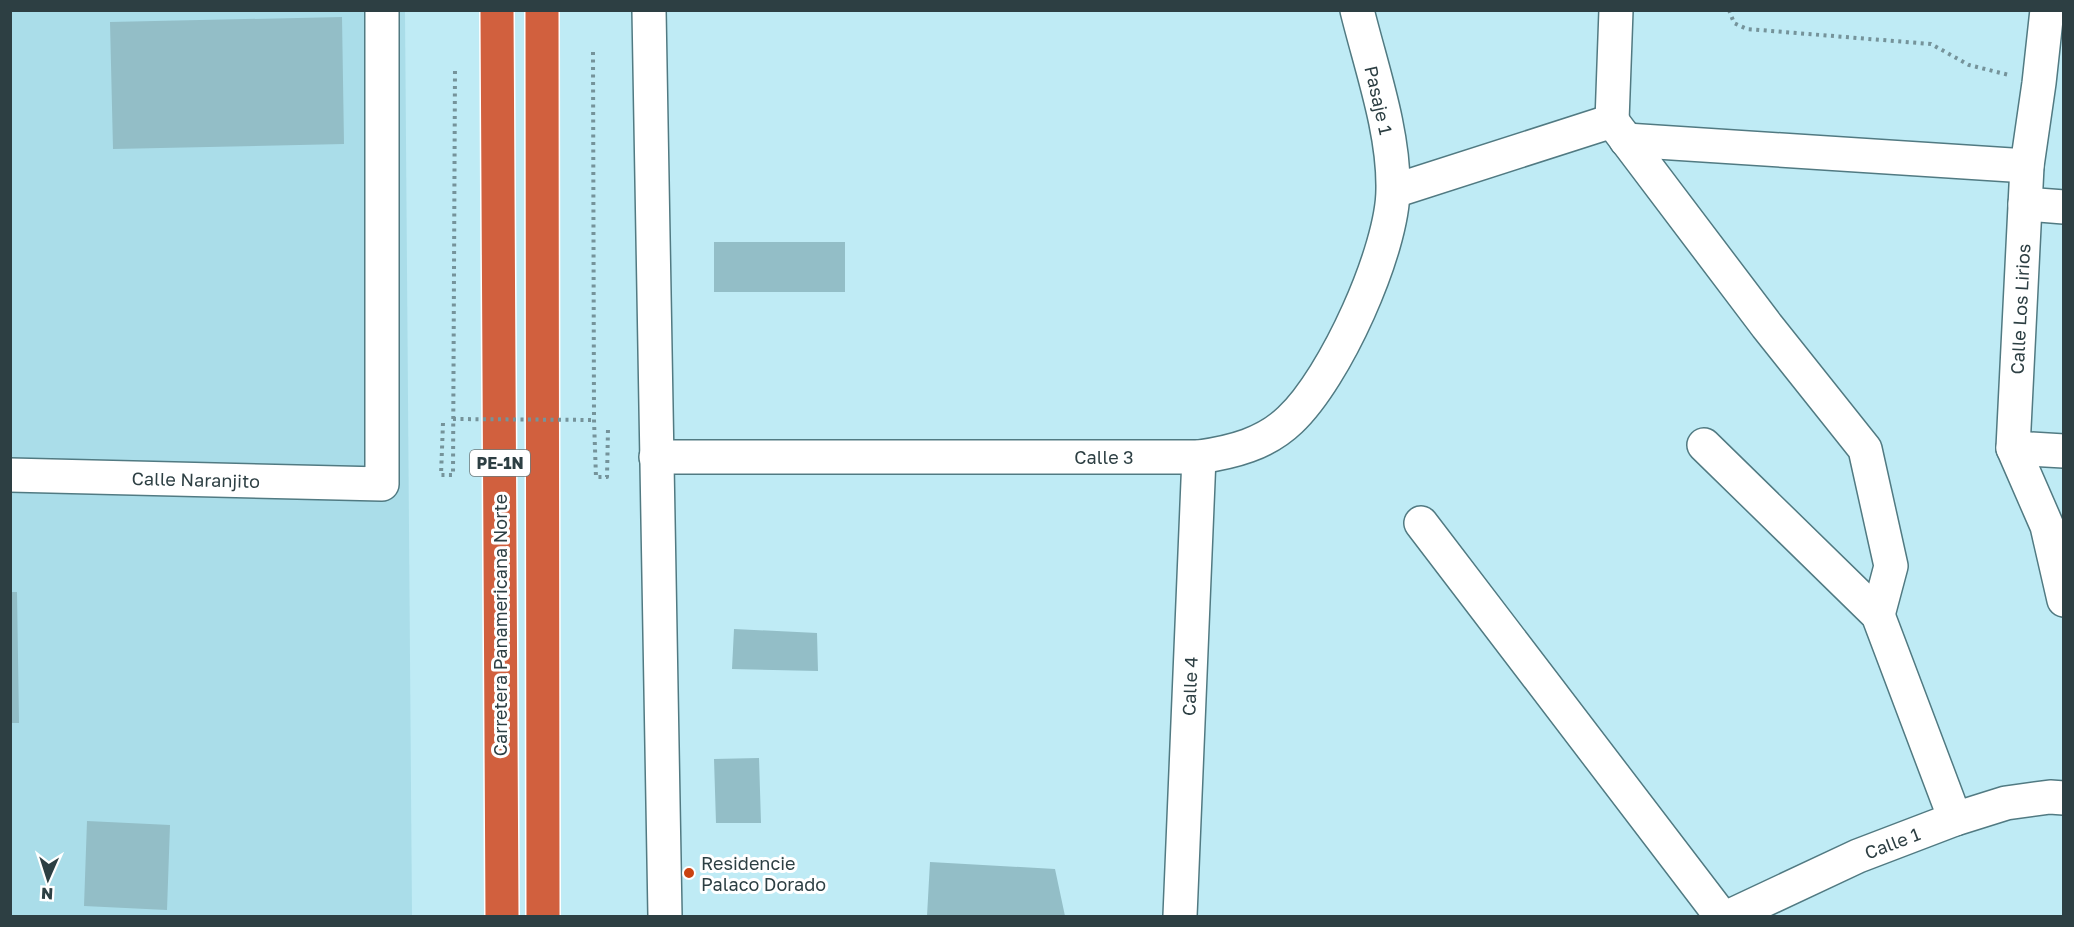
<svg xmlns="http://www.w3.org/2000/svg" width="2074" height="927" viewBox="0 0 2074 927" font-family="'Golos Text',sans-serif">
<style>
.built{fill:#aadde9}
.building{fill:#93bec7}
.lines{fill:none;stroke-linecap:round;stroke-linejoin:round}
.minor-casing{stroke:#517a82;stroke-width:36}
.highway-casing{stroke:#fff;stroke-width:36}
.path{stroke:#75939a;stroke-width:4;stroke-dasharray:3 4.5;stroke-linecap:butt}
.minor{stroke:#fff;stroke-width:33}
.highway{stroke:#d1603e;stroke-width:33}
.path-bridge{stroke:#75939a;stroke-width:4;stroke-dasharray:3 4.5;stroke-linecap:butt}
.poi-dot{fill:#ca4210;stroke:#fff;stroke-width:2}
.labels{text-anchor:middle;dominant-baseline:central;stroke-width:6;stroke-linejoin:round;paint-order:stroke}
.shield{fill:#fff;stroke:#6c797b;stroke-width:1.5}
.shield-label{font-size:16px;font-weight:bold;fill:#2d3f43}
.street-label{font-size:18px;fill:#2d3f43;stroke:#fff}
.poi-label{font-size:18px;fill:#2d3f43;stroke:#fff;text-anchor:start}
</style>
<rect width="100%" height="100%" fill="#bfebf5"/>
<!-- built -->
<path class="built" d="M10 11H405L412 916H11Z"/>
<!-- building -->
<path class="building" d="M342 17 344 144 113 149 110 22Z
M714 242H845V292H714Z
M10 592H17L19 723H10Z
M734 629 817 633 818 671 732 669Z
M759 758 761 823H716L714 759Z
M87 821 170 825 167 910 84 906Z
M930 862 1055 869 1065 916H927Z"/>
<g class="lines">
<defs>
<g id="minor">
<path d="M649 10 665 916"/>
<path d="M2047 10 2039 83 2027 166 2013 448 2047 526 2064 600"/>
<path d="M1612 121 1616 10"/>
<path d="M1626 140 2027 166"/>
<path d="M1394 191 1612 121 1767 326 1865 449 1891 566 1878 615"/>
<path d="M2025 204 2064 207"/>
<path d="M1704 445 1878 615 1955 819"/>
<path d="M2013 448 2064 451"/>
<path id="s1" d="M656 457H1199C1233 452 1265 444 1290 420 1335 378 1393 250 1393 189 1394 131 1371 67 1357 10"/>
<path id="s2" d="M10 475 382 484V10"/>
<path d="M1421 523 1721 916"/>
<path id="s3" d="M1180 916 1199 457"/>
<path id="s4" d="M1730 916 1858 856 1955 819 2006 803 2050 797 2064 798"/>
</g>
<path id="highway" d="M497 10 502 916
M542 10 543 916"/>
</defs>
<!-- minor casing -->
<use href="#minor" class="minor-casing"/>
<!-- highway casing -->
<use href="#highway" class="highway-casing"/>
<!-- path -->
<path class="path" d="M1729 10 1734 23 1747 29 1931 44 1969 65 2009 75
M593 52 594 420 596 477H607L608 429
M443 423 441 475H453L455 68"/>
<!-- minor -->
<use href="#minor" class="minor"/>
<!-- highway -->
<use href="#highway" class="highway"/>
<!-- path-bridge -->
<path class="path-bridge" d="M453 419 594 420"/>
</g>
<!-- markers -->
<circle class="poi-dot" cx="689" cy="873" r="6"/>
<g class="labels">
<!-- shield labels -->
<rect class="shield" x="470" y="450" width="60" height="26" rx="4.5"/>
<g class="shield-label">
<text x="500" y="463">PE-1N</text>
</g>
<!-- street labels -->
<g class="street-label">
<text transform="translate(1379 100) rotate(77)">Pasaje 1</text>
<text transform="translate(2020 309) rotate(-87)">Calle Los Lirios</text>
<text stroke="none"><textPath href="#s1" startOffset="448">Calle 3</textPath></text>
<text stroke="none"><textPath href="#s2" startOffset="186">Calle Naranjito</textPath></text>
<text transform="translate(500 625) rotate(-90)">Carretera Panamericana Norte</text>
<text stroke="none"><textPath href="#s3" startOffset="230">Calle 4</textPath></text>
<text stroke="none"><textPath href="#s4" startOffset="178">Calle 1</textPath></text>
</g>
<!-- poi labels -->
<g class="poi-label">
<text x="701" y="863">Residencie<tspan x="701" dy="21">Palaco Dorado</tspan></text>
</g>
</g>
<!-- border -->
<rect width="2074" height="927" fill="none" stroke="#2d3f43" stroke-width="24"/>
<!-- north arrow -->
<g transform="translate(48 879) rotate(183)" stroke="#ffffff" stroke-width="4.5" paint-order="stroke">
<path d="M0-4.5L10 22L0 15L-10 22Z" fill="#2d3f43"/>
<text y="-9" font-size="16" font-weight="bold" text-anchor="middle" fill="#2d3f43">N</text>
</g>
</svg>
